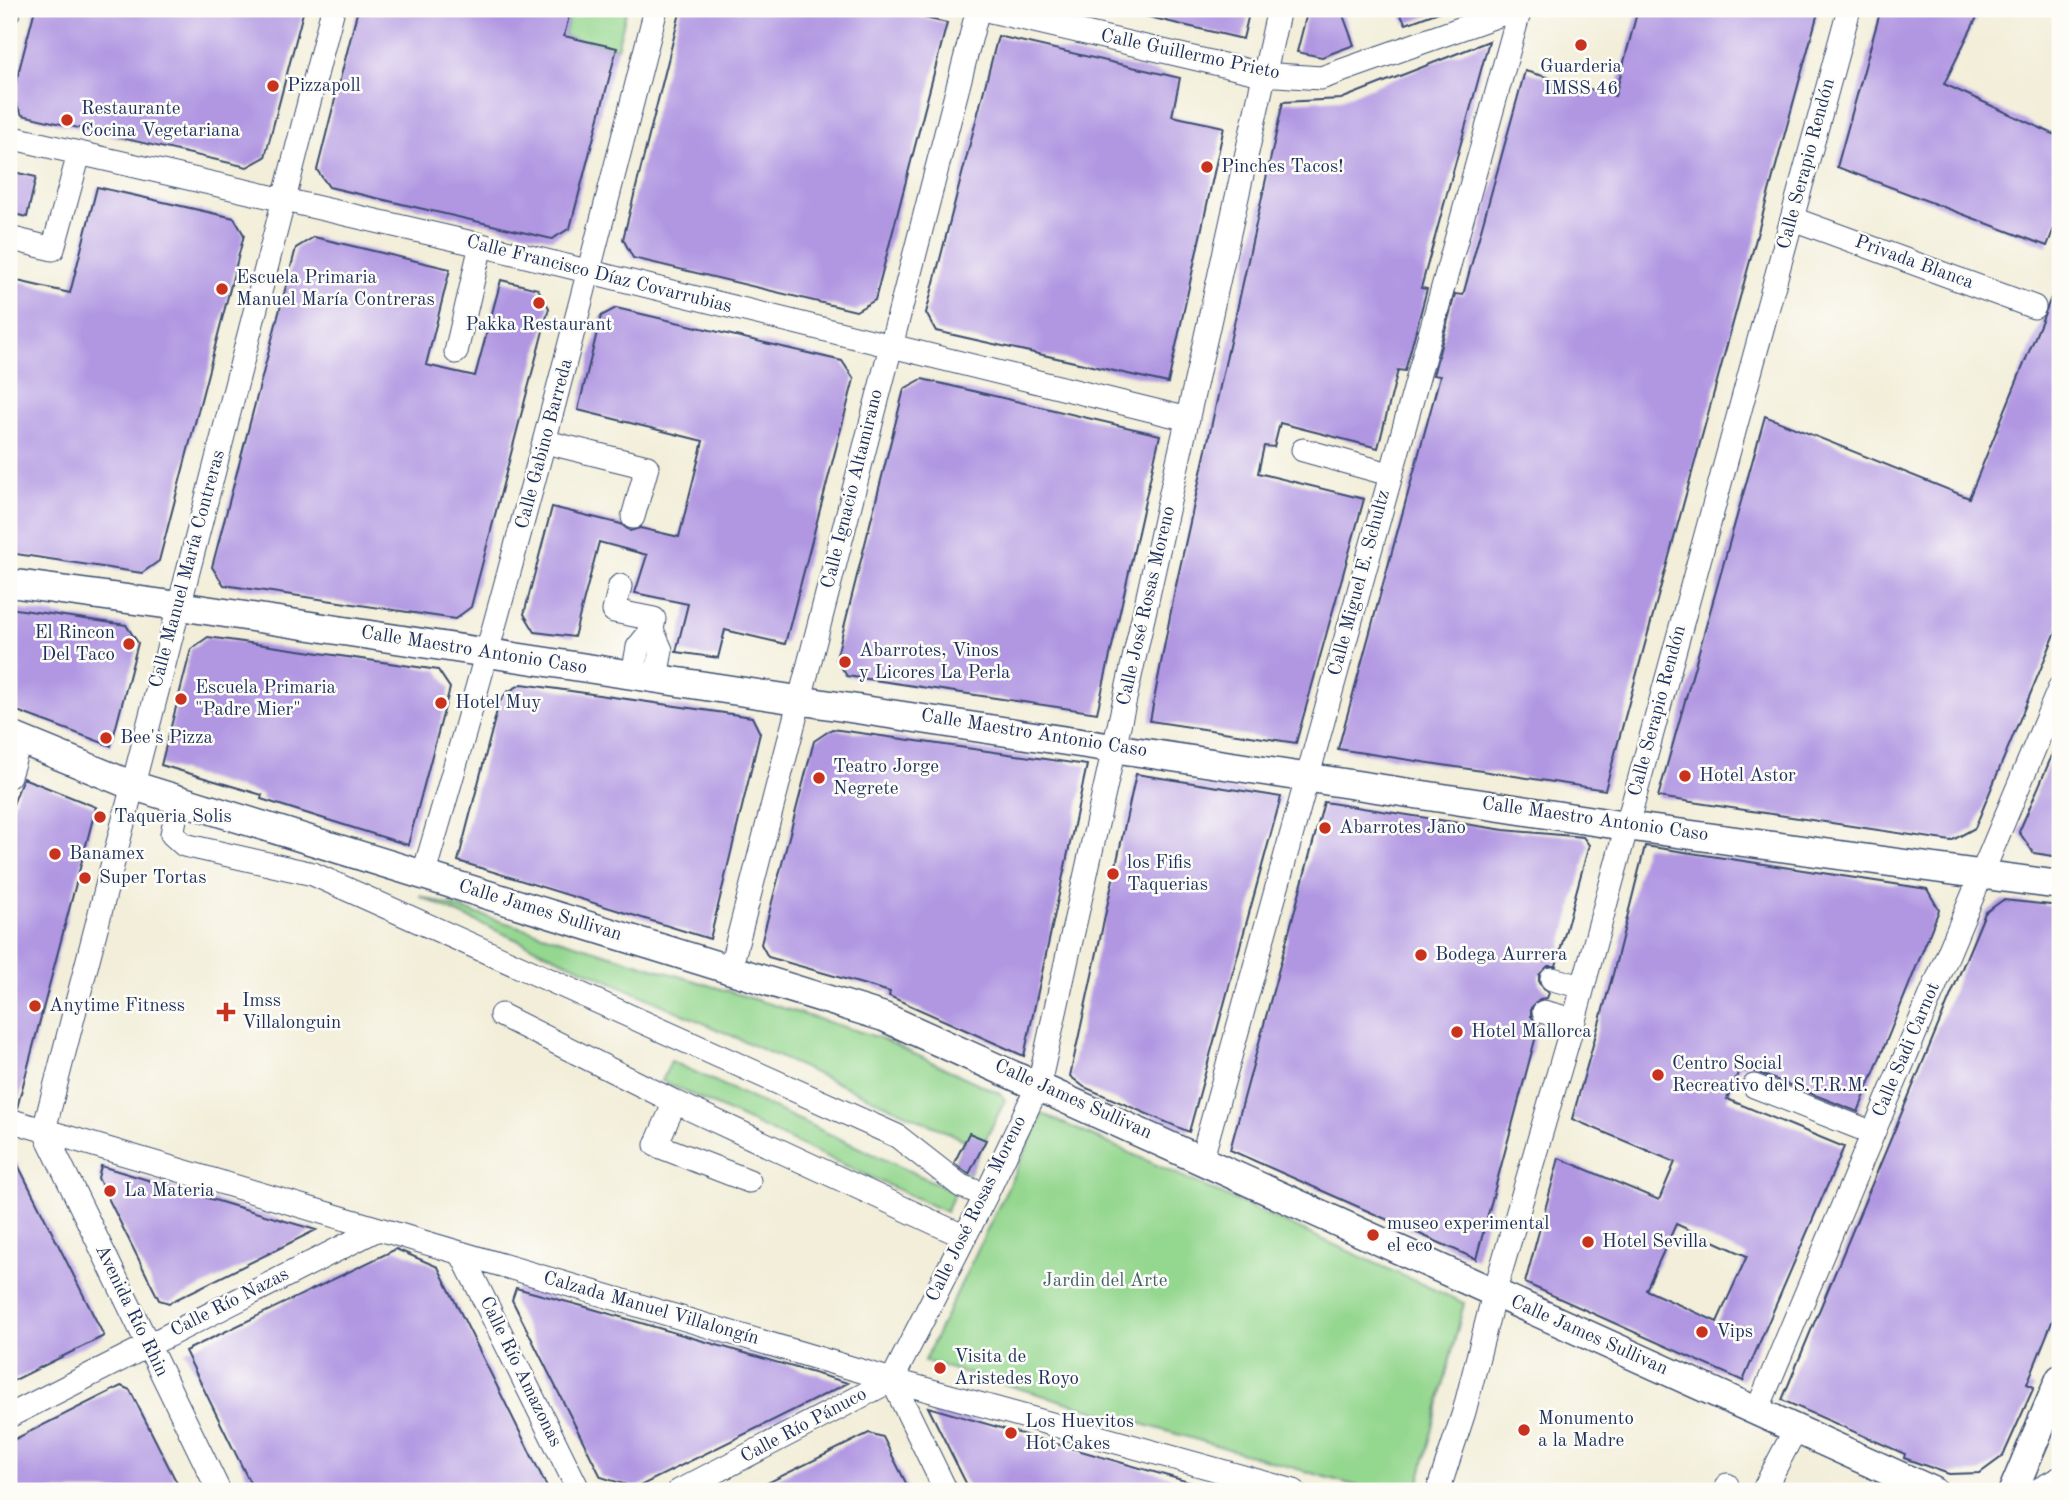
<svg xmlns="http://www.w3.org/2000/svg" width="2069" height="1500" viewBox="0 0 2069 1500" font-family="'Old Standard TT',serif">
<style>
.green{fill:#94d78f;stroke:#588376;stroke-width:2}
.building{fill:#b197e2;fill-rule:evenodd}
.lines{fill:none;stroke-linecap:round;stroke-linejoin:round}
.minor-casing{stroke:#3b4c70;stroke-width:25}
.major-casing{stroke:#3b4c70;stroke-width:31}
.minor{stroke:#fff;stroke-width:23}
.major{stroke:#fff;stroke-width:28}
.poi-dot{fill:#c8321e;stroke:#fdfcf7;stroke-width:2.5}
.labels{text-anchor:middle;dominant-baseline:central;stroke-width:5;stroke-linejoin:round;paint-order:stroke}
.street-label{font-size:19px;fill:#1b2f5e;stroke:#fdfcf7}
.poi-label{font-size:19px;fill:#1b2f5e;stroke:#fdfcf7;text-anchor:start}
.park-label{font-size:19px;fill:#3f616d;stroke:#fdfcf7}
</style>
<rect width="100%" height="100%" fill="#fdfcf7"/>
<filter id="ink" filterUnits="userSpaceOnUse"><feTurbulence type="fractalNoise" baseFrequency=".0143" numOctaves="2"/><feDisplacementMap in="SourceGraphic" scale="14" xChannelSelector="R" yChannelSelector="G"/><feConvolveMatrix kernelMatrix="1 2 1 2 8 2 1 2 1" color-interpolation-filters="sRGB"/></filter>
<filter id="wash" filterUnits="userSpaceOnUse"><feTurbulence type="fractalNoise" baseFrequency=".00686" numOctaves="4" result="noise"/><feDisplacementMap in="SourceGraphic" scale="28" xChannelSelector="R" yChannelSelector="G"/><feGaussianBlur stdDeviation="1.57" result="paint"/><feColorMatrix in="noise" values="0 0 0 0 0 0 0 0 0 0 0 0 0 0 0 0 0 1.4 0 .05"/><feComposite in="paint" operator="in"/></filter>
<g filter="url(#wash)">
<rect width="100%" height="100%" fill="#f2eed9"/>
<!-- green -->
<path class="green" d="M571 9H627L617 48 564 36Z
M419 896 880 1038 1001 1094 1005 1100 967 1178 951 1171 965 1140Z
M671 1061 955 1192 946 1212 662 1081Z
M1043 1114 1464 1303 1417 1491H1374L924 1361Z"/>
<g id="blocks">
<!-- building -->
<path class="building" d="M35 9H304L265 157 247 167 22 115 12 97Z
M358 9H571L564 36 617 48 570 228 552 239 329 187 317 170Z
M681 9H885L947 23 875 300 856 311 633 258 623 239Z
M1137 9H1250L1243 39 1136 14Z
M1308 9H1344L1343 15 1354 45 1322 57 1297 52Z
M1397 9H1444V10L1406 24Z
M1638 9H1819L1605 790 1338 749 1440 376 1433 375 1455 294 1463 295 1525 71 1615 96Z
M1881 9H1981L1944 84 2060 137V213L2047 246 1837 167Z
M998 36 1180 78 1172 116 1224 127 1168 383 936 331 926 313Z
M1489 41 1421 288 1427 289 1405 371 1398 370 1378 448 1280 423 1274 447 1264 446 1258 473 1364 499 1296 743 1150 721 1175 590 1283 102 1341 99Z
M9 171 36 177 27 217 9 213Z
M97 187 234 218 244 235 159 561 142 573 9 553V279L70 293Z
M314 237 450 269 426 365 475 376 501 280 538 289 549 308 471 607 455 619 224 585 212 567 296 248Z
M2060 276V622L1975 828 1951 841 1658 797 1765 416 1969 498Z
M616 308 842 361 854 379 785 644 725 630 718 658 676 652 688 604 635 593 647 555 599 542 574 637 535 632 524 614 552 507 621 524 630 531 640 528 679 537 703 441 578 410 601 316Z
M922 379 1160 435 1097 713 847 676 836 659 904 389Z
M9 608 126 625 138 643 111 746 9 708Z
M208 637 438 670 450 688 408 845 261 799 262 795 161 765 191 649Z
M522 684 752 717 760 733 710 939 458 861 499 703 507 692Z
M832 729 1087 765 1024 1056 889 996 890 992 768 957 761 944 814 741Z
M2060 737V857L2034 853 2019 832Z
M1136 774 1281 797 1189 1132 1084 1087 1070 1076Z
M23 778 96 807 17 1108 9 1106V815Z
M1324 802 1504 830 1583 837 1589 845 1556 966H1548L1539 975V983L1549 993 1547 998 1540 999 1531 1008V1016L1539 1025 1476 1259 1230 1150Z
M1645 846 1927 889 1939 910 1858 1112 1741 1066 1727 1099 1844 1147 1743 1381 1525 1283 1559 1158 1659 1200 1675 1162 1572 1119 1613 974ZM1676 1224 1747 1256 1717 1322 1646 1290Z
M2003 900 2060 906V1302L2027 1384 2034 1387 2003 1456 1980 1473 1949 1474 1904 1458 1905 1454 1782 1400 1985 913Z
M969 1133 986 1140 969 1174 954 1163Z
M9 1147 104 1336 9 1383Z
M101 1166 241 1208 316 1230 169 1303 159 1300 98 1178Z
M396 1249 438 1267 549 1491H254L185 1351Z
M516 1288 586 1307 848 1383 636 1488 601 1477 512 1300Z
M121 1386 130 1390 181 1491H9V1442Z
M928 1407 1206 1487 1205 1491H970Z
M869 1433 883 1437 910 1491H751Z"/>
</g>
</g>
<g filter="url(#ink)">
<use href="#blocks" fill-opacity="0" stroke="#3b4c70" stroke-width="2"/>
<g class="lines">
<defs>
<path id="minor" d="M982 9 1262 74 1321 78 1516 9
M9 11V9
M9 137 481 245 1188 419
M1793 219 2034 307
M9 238 53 249 79 154
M456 352 481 245
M546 442 647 467 633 517
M1303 450 1389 474
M620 586 614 611 654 619 652 630 638 647 633 674
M652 630 661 650 656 678
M9 776 20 740
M179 800 172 834 184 845 313 874 897 1136 961 1186 986 1195
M423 876C508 588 582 299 656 9
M730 970 978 9
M1552 979 1583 987
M1544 1012 1574 1020
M501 1015 675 1102
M1754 1086 1873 1133
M9 1120 892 1380 1294 1491
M1202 1158C1310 776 1412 391 1520 9
M749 1181 656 1145 675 1102 965 1237
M461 1253 579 1491
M892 1380 986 1195 1039 1084 1279 9
M892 1380 946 1491
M1756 1413 2060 687
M9 1416 378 1229
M219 1491 44 1130 333 9
M679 1491 892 1380
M1438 1491 1464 1412 1494 1294 1574 1020 1849 9
M1727 1491V1485
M1763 1491 1795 1430
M2036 1491 2060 1478"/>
<path id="major" d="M9 583 179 606 1626 826 2060 885
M9 735 131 785 884 1017 1933 1491
M2013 1491 2060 1379"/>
</defs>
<!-- minor casing -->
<use href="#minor" class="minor-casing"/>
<!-- major casing -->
<use href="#major" class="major-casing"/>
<!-- minor -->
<use href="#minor" class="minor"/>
<!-- major -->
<use href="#major" class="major"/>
</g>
</g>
<!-- markers -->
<g class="poi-dot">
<circle cx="1581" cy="45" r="7"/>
<circle cx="273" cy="86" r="7"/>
<circle cx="67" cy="120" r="7"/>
<circle cx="1207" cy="167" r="7"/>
<circle cx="222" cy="289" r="7"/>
<circle cx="539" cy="303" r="7"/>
<circle cx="129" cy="644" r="7"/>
<circle cx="845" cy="662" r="7"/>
<circle cx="181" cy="699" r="7"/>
<circle cx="441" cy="703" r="7"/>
<circle cx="106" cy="738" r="7"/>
<circle cx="1685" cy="776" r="7"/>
<circle cx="819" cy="778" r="7"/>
<circle cx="100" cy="817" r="7"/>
<circle cx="1325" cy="828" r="7"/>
<circle cx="55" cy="854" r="7"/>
<circle cx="1113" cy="874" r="7"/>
<circle cx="85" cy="878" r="7"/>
<circle cx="1421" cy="955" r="7"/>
<circle cx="35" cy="1006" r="7"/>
<path d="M222.5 1001.5h7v7h7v7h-7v7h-7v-7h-7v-7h7z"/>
<circle cx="1457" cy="1032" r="7"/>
<circle cx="1658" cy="1075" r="7"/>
<circle cx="110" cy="1191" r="7"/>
<circle cx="1373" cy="1235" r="7"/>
<circle cx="1588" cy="1242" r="7"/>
<circle cx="1702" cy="1332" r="7"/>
<circle cx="940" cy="1368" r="7"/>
<circle cx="1524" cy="1430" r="7"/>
<circle cx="1011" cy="1433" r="7"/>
</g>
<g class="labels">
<!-- street labels -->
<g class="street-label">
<text transform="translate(1190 55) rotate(12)">Calle Guillermo Prieto</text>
<text transform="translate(1807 164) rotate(-75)">Calle Serapio Rendón</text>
<text transform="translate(1914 263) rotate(20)">Privada Blanca</text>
<text transform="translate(599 275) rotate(14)">Calle Francisco Díaz Covarrubias</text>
<text transform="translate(545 444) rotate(-75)">Calle Gabino Barreda</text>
<text transform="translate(853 489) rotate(-76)">Calle Ignacio Altamirano</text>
<text transform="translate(188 569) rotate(-75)">Calle Manuel María Contreras</text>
<text transform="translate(1360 583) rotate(-75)">Calle Miguel E. Schultz</text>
<text transform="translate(1147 606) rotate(-77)">Calle José Rosas Moreno</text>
<text transform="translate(474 651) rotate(9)">Calle Maestro Antonio Caso</text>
<text transform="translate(1658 711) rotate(-75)">Calle Serapio Rendón</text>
<text transform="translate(1034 734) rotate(9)">Calle Maestro Antonio Caso</text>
<text transform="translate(1595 820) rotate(8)">Calle Maestro Antonio Caso</text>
<text transform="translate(540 911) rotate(17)">Calle James Sullivan</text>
<text transform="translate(1907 1050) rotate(-67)">Calle Sadi Carnot</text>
<text transform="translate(1073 1100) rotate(24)">Calle James Sullivan</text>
<text transform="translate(977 1209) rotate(-64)">Calle José Rosas Moreno</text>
<text transform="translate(230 1303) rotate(-27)">Calle Río Nazas</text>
<text transform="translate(651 1309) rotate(16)">Calzada Manuel Villalongín</text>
<text transform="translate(131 1311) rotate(64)">Avenida Río Rhin</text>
<text transform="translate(1589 1336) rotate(24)">Calle James Sullivan</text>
<text transform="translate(520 1372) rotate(64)">Calle Río Amazonas</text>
<text transform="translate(804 1426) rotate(-28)">Calle Río Pánuco</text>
</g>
<!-- poi labels -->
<g class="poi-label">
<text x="1581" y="67" text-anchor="middle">Guarderia<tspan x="1581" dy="22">IMSS 46</tspan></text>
<text x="287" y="86">Pizzapoll</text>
<text x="81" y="109">Restaurante<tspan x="81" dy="22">Cocina Vegetariana</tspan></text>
<text x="1221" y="167">Pinches Tacos!</text>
<text x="236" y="278">Escuela Primaria<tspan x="236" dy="22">Manuel María Contreras</tspan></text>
<text x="539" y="325" text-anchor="middle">Pakka Restaurant</text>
<text x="115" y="633" text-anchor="end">El Rincon<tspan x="115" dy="22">Del Taco</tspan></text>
<text x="859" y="651">Abarrotes, Vinos<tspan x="859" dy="22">y Licores La Perla</tspan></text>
<text x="195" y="688">Escuela Primaria<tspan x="195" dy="22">"Padre Mier"</tspan></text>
<text x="455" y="703">Hotel Muy</text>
<text x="120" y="738">Bee's Pizza</text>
<text x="833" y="767">Teatro Jorge<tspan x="833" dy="22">Negrete</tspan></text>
<text x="1699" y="776">Hotel Astor</text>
<text x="114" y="817">Taqueria Solis</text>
<text x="1339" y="828">Abarrotes Jano</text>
<text x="69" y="854">Banamex</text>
<text x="1127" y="863">los Fifis<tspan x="1127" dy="22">Taquerias</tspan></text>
<text x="99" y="878">Super Tortas</text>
<text x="1435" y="955">Bodega Aurrera</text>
<text x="242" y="1001">Imss<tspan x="242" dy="22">Villalonguin</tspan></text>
<text x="49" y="1006">Anytime Fitness</text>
<text x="1471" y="1032">Hotel Mallorca</text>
<text x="1672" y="1064">Centro Social<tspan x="1672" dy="22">Recreativo del S.T.R.M.</tspan></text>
<text x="124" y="1191">La Materia</text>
<text x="1387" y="1224">museo experimental<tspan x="1387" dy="22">el eco</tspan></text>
<text x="1602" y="1242">Hotel Sevilla</text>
<text x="1716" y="1332">Vips</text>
<text x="954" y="1357">Visita de<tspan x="954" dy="22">Aristedes Royo</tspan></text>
<text x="1538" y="1419">Monumento<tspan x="1538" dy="22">a la Madre</tspan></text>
<text x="1025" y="1422">Los Huevitos<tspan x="1025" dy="22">Hot Cakes</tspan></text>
</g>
<!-- park labels -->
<g class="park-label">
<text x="1105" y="1281">Jardin del Arte</text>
</g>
</g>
<!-- margin -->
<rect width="2069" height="1500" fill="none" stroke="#fdfcf7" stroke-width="35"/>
</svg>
